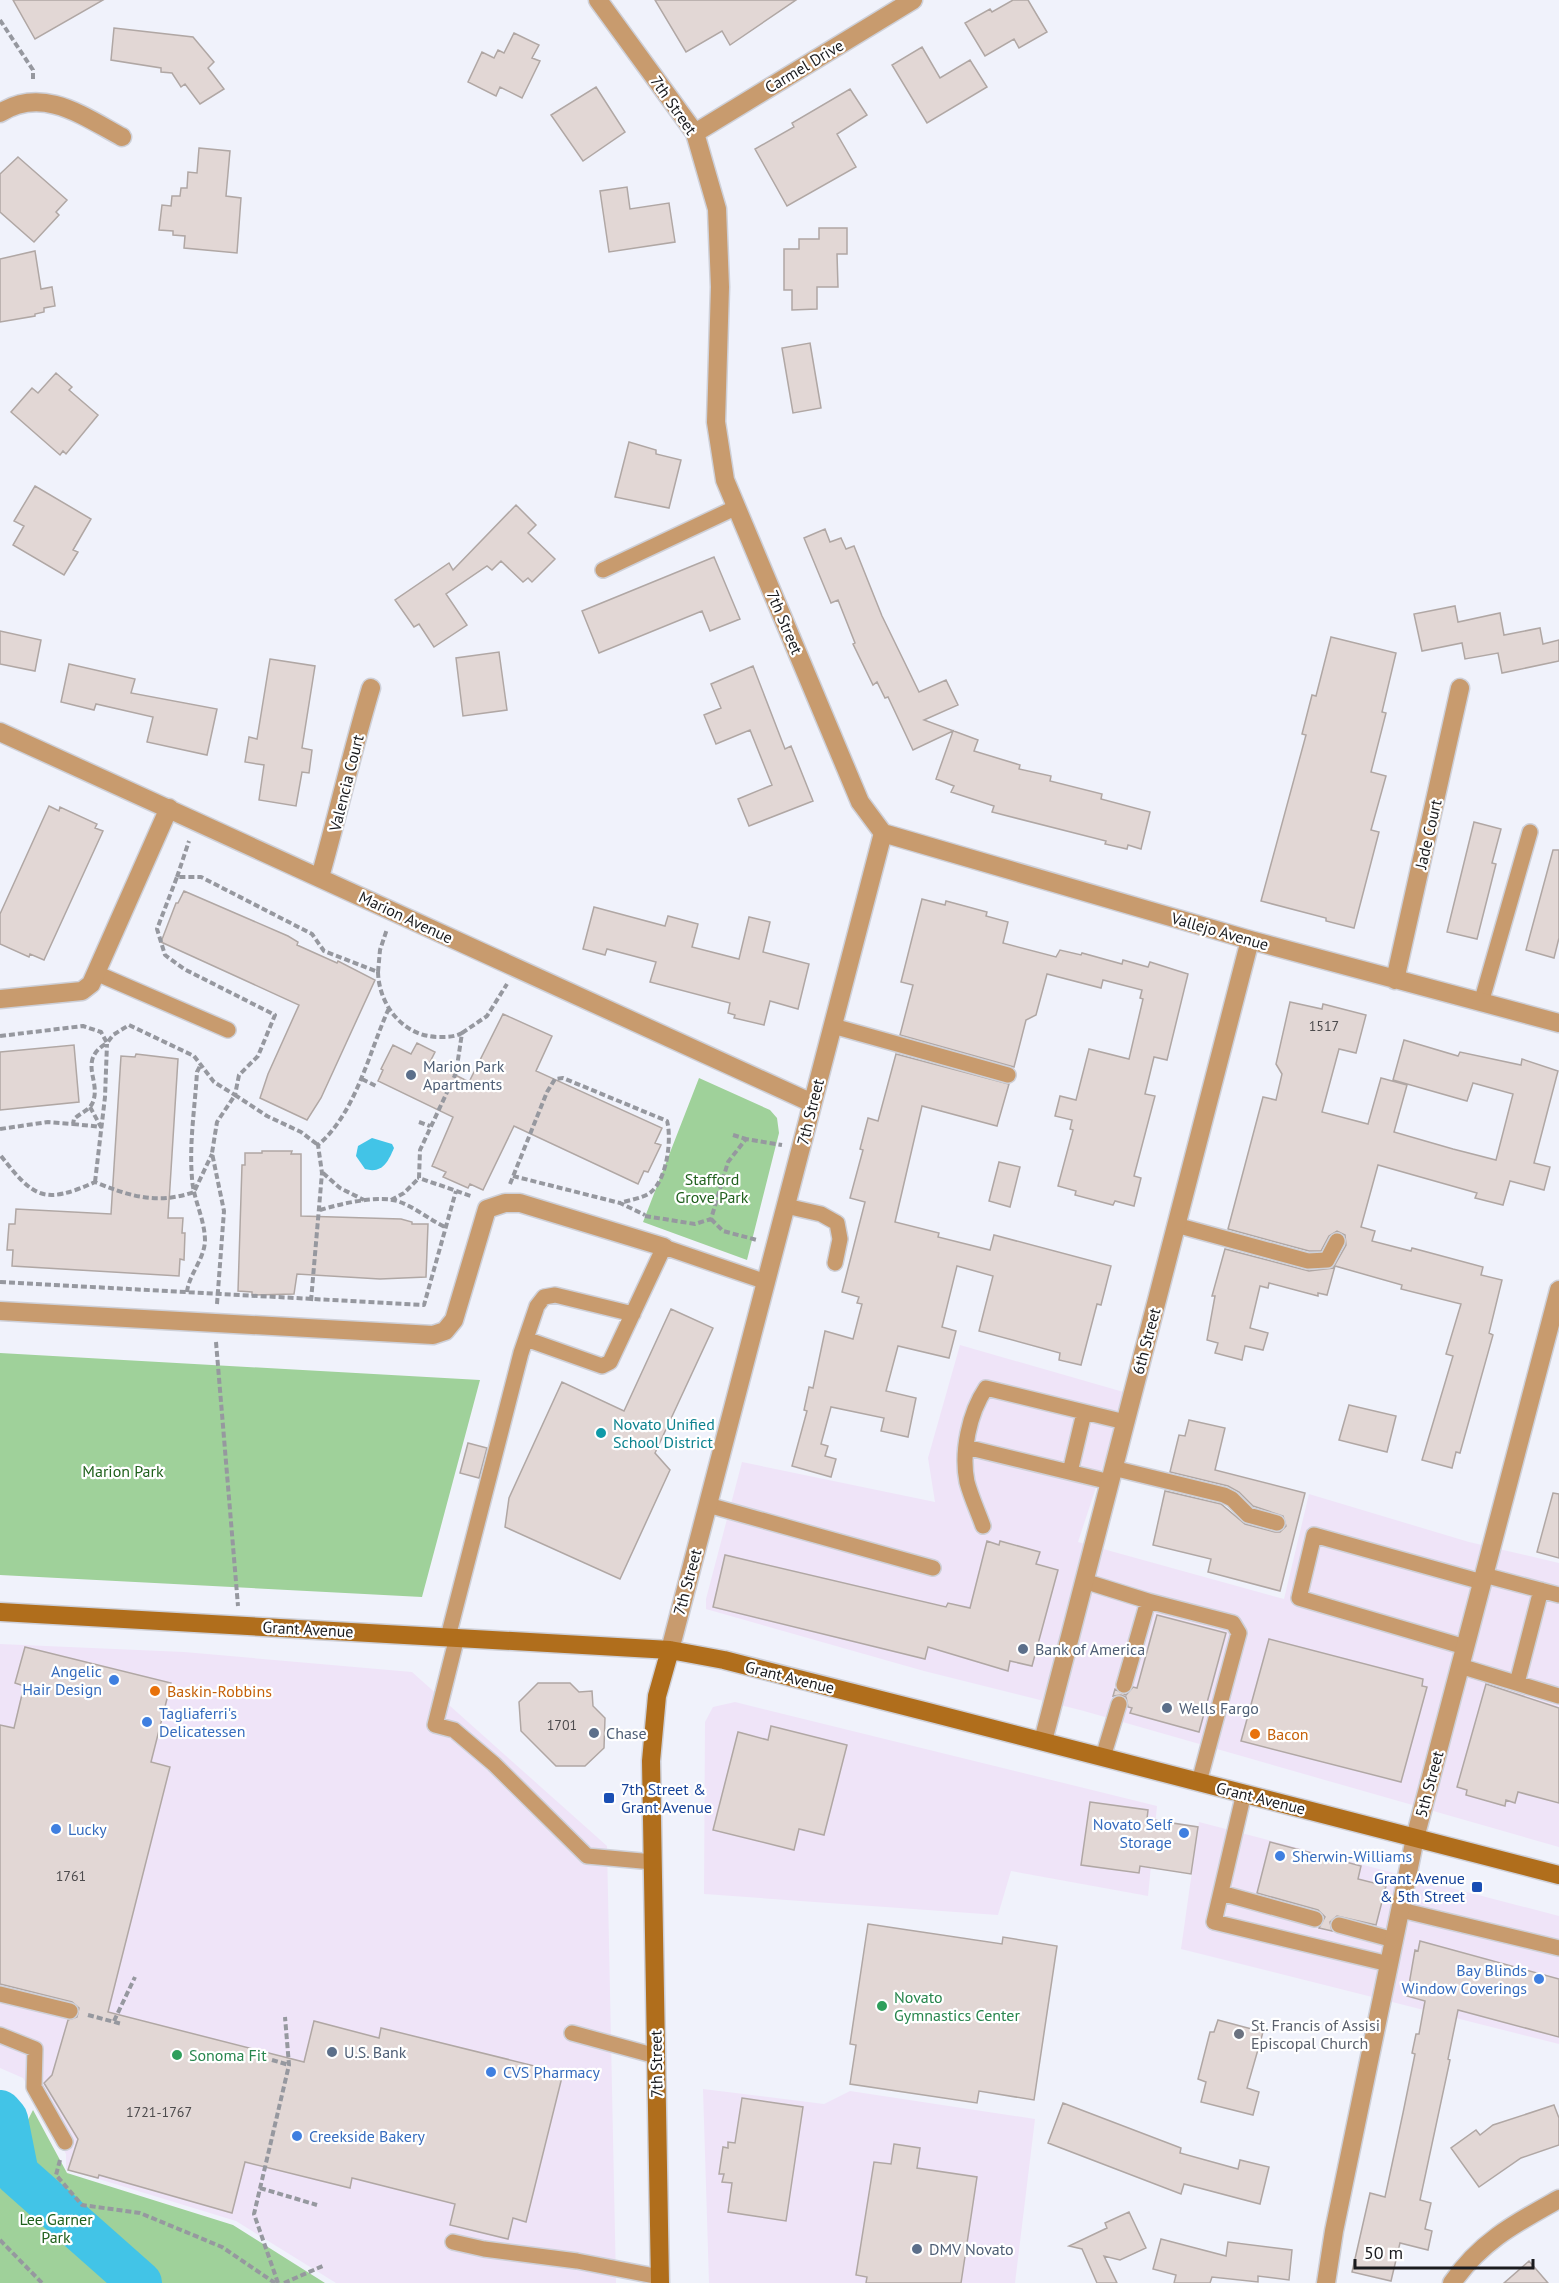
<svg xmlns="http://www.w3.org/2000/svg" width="1559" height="2283" viewBox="0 0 1559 2283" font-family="'PT Sans',sans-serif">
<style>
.commercial{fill:#efe4f8}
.green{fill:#9fd19a}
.water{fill:#42c4e7}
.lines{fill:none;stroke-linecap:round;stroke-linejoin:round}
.river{stroke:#42c4e7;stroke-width:44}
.building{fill:#e2d7d5;stroke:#b0a7a4;stroke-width:1.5}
.lane-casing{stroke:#ced0d8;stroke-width:18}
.street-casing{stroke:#ced0d8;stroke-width:21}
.secondary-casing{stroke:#ced0d8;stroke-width:21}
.path{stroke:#96989f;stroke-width:4;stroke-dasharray:6 3;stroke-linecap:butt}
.lane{stroke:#c89b6e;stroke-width:15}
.street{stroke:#c89b6e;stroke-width:18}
.secondary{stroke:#b06e1c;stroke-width:18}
.service-dot{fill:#5c6f8a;stroke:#fff;stroke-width:2}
.culture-dot{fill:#0f9aa8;stroke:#fff;stroke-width:2}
.shop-dot{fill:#3f7fe0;stroke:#fff;stroke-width:2}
.food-dot{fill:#e8710a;stroke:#fff;stroke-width:2}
.transit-dot{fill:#1a4fb4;stroke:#fff;stroke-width:2}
.leisure-dot{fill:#2e9e5b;stroke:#fff;stroke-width:2}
.worship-dot{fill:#6b7280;stroke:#fff;stroke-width:2}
.labels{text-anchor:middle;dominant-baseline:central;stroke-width:4.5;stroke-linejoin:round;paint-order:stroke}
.number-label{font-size:14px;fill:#4c4a4c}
.street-label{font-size:16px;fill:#1a1b1e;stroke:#fff}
.service-label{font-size:16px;fill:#4e5e75;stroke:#fff;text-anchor:start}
.park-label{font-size:16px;fill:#20611d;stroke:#fff}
.culture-label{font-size:16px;fill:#0d838f;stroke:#fff;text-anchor:start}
.shop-label{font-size:16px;fill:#366cbe;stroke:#fff;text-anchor:start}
.food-label{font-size:16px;fill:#c56008;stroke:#fff;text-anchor:start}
.transit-label{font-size:16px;fill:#164399;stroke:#fff;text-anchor:start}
.leisure-label{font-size:16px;fill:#27864d;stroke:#fff;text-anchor:start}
.worship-label{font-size:16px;fill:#5b616d;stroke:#fff;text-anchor:start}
</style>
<rect width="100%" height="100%" fill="#f0f2fb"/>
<!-- commercial -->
<path class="commercial" d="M960 1345 1127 1393 1078 1542 1284 1599 1309 1494 1469 1542 1559 1563V1847L1084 1711 924 1671 706 1609V1599L742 1462 935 1502 928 1458Z
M0 1644 184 1652 412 1672 607 1846 616 2283H336L236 2221 66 2169V2154L23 2078 0 2068Z
M735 1702 1157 1806 1148 1896 1011 1871 998 1915 704 1894 705 1722 713 1707Z
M1199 1822 1559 1916V2044L1181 1949Z
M703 2089 824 2104 850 2091 1035 2119 1015 2283H709Z"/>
<!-- green -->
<path class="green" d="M699 1078 770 1110 777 1118 779 1133 747 1260 643 1222Z
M0 1353 480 1380 422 1597 0 1575Z
M33 2110 67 2173 233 2225 325 2283H0V2175Z"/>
<!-- water -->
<path class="water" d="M372 1138 392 1144 394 1148C388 1162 382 1174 365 1169L356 1156 358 1146Z"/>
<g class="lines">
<!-- river -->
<path class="river" d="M0 2112 6 2119 17 2174 140 2283"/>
</g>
<!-- building -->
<path class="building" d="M13 0H103L35 39Z
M655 0H796L730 45 722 31 686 52Z
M1013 0H1028L1047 32 1019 48 1014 39 985 56 965 23 990 9 992 12Z
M114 28 193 37 214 62 208 68 224 89 200 104 185 84 181 87 172 73 161 72V68L111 60Z
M514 33 539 45 532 58 540 61 522 98 500 87 496 96 468 82 482 52 494 58 498 50 504 53Z
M922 47 940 78 970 60 987 87 927 123 892 65Z
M596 87 625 132 583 161 551 115Z
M850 89 867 115 837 134 856 167 787 206 755 149 794 127 792 123Z
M199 148 230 151 226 196 241 198 237 253 184 248 185 236 173 235V231L159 230 162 205 171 206 172 196H180L181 188H187L188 172 197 173Z
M18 157 67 200 56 212 59 215 34 242 0 212V174Z
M627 187 630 209 669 203 675 242 609 252 600 191Z
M819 228H847V254H837L838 287H817V309L792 310V290H784V249H799V239H819Z
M35 251 41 289 52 287 55 306 44 308V312L35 314V316L0 322V259Z
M810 343 821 408 793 413 782 348Z
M56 373 72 387 69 390 98 415 66 454 63 451 60 455 11 412 32 388 38 393Z
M629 442 656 450V454L681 460 669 508 615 497Z
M35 486 91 519 73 550 78 552 64 575 13 545 24 526 14 521Z
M516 505 536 525 528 533 555 559 532 582 528 578 523 582 501 561 492 570 487 566 446 594 467 625 434 647 419 624 414 627 395 600 449 563 453 570Z
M825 529 830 542 841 538 846 549 854 546 882 616 919 692 946 680 958 705 924 720 978 740 974 751 1020 765 1019 769 1051 776 1050 781 1102 794 1101 799 1150 812 1141 849 1128 845 1127 849 1105 844 1106 841 992 812 994 806 951 792 954 786 936 779 953 731 913 750 888 697 885 698 877 682 873 685 853 644 855 643 838 600 831 603 804 538Z
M714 557 740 619 710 631 702 611 599 653 582 611Z
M1455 606 1458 622 1500 613 1504 635 1540 628 1543 644 1559 640V661L1502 673 1498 653 1465 659 1462 643 1422 651 1414 614Z
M0 631 41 640 35 671 0 664Z
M1331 637 1396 653 1382 712 1386 713 1371 772 1386 776 1371 830 1379 832 1354 928 1326 921V918L1261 901 1306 735 1302 734 1312 695 1316 696Z
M499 652 507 710 463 716 456 658Z
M270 659 315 666 302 748 312 750 309 773 302 772 296 806 259 800 264 765 245 762 249 737 257 739Z
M69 664 135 679 131 693 217 709 207 755 147 742 153 717 96 704 94 710 61 702Z
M753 666 785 749 791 746 813 801 749 826 738 799 772 785 750 730 716 744 704 715 721 708 711 684Z
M49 806 59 811 60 807 97 824 95 828 103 831 44 960 30 954 29 957 0 944V914Z
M1474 822 1501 829 1492 863 1496 864 1477 939 1447 932Z
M1553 850H1559V938L1554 958 1526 950Z
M184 891 288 936 298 942 297 945 337 963 338 961 375 980 321 1098 307 1120 260 1098 268 1074 299 1005 161 942 176 903H178Z
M922 899 945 905 946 901 987 912 986 916 1008 922 1003 943 1056 957 1060 950 1081 955 1082 953 1122 964 1123 960 1148 967 1150 962 1188 974 1167 1060 1154 1057 1145 1094 1155 1096 1134 1176 1141 1178 1134 1206 1115 1201 1113 1205 1075 1195 1076 1191 1058 1186 1073 1130 1070 1129 1072 1120 1055 1116 1060 1096 1076 1100 1089 1049 1129 1059 1143 999 1140 998 1142 990 1103 980 1101 988 1047 974 1036 1015 1026 1020 1014 1067 900 1035 913 985 901 982Z
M594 907 665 926 668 916 698 924 692 947 739 959 749 917 770 922 763 952 809 964 798 1009 770 1001 764 1025 734 1018 735 1015 728 1013 730 1003 650 982 656 962 607 949 605 955 583 949Z
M1290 1002 1322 1009 1323 1004 1366 1015 1356 1053 1339 1049 1322 1112 1368 1124 1381 1078 1407 1085 1394 1132 1453 1149 1496 1160 1513 1094 1473 1083 1467 1101 1393 1080 1404 1040 1458 1056 1460 1052 1521 1065 1522 1059 1558 1071 1534 1163 1550 1167 1544 1190 1510 1181 1503 1205 1475 1198 1477 1193 1378 1165 1361 1227 1375 1231 1372 1241 1411 1251 1412 1248 1483 1267 1481 1275 1502 1280 1489 1333 1493 1335 1460 1453 1456 1452 1452 1468 1422 1460 1453 1356 1446 1354 1461 1304 1401 1289 1402 1285 1335 1266 1327 1295 1318 1293V1296L1269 1283 1268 1288 1260 1286 1250 1328 1268 1333 1263 1350 1245 1346 1242 1360 1215 1353 1218 1343 1207 1340 1215 1296H1212L1225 1249 1309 1271 1333 1268 1346 1245 1345 1235 1337 1231 1329 1236 1321 1251H1309L1228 1229 1263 1097 1276 1100 1282 1074 1276 1064Z
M503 1014 552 1036 536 1071 662 1128 655 1143 661 1145 648 1172 644 1171 638 1184 514 1126 483 1190 470 1184 468 1188 443 1177 446 1172 432 1166 453 1117 378 1081 383 1070 381 1069 393 1045 411 1054 417 1043 435 1052 430 1062 469 1082Z
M74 1045 79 1102 0 1110V1052Z
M136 1054 178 1059 168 1218H183L182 1233H185L184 1260 180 1259 179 1276 12 1266 13 1250H7L9 1224H15L16 1209 111 1214 121 1056 135 1057Z
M896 1054 1009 1084 997 1126 922 1106 895 1222 939 1233 938 1237 990 1250 994 1235 1111 1266 1101 1305 1097 1304 1081 1365 1059 1360 1060 1353 979 1331 993 1276 957 1266 942 1327 956 1331 949 1358 898 1346 886 1391 916 1398 908 1437 881 1431 884 1418 831 1407 821 1444 828 1446 825 1456 836 1459 831 1477 792 1466 807 1411 804 1410 809 1387 813 1388 825 1331 853 1339 862 1304 857 1303 859 1297 842 1292 865 1202 850 1198 863 1150 860 1149 868 1118 878 1121Z
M262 1151H292L291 1154H301V1216L401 1219 412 1222V1224H428L426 1277 380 1279 297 1274 294 1294 252 1295V1292L238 1291 242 1165H245V1153H262Z
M999 1162 1020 1167 1010 1207 989 1201Z
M671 1309 713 1328 655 1453 670 1470 620 1579 505 1527 509 1498 562 1382 624 1411Z
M1349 1405 1396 1416 1387 1452 1339 1440Z
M1189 1420 1225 1428 1215 1470 1305 1493 1280 1591 1208 1572 1211 1559 1153 1545 1165 1491 1221 1504 1245 1524 1275 1532H1280L1286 1526 1283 1516 1253 1506 1239 1492 1228 1486 1170 1472 1179 1435 1185 1436Z
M468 1443 487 1448 479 1478 460 1473Z
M1553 1493 1559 1494V1558L1537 1552Z
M987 1541 999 1545 1000 1541 1040 1552 1036 1564 1058 1570 1032 1666 1010 1661 1008 1671 928 1647 925 1659 713 1607 725 1555 946 1607 948 1603 970 1608Z
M1157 1615 1226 1633 1199 1732 1130 1713 1132 1708 1128 1707 1126 1697 1121 1695 1113 1696 1115 1689 1126 1695 1133 1687 1137 1688Z
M1269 1639 1423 1679 1422 1686 1427 1687 1401 1782 1241 1741Z
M25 1647 171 1683 151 1762 170 1767 108 2012 304 2062 314 2021 379 2038 381 2028 563 2073 526 2222 513 2218 508 2239 450 2225 455 2204 352 2178 350 2188 245 2162 232 2213 99 2175 98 2178 68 2170 78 2139 44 2083 52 2075 68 2020 77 2017 79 2008 72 2002 0 1984V1725L14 1728 24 1686 15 1683Z
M538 1683H570L579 1692 592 1691 593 1706 605 1718 604 1748 585 1766H556L521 1731 519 1702Z
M1486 1684 1559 1708V1803L1518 1792 1515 1803 1506 1800 1505 1806 1466 1795 1467 1790 1457 1787Z
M771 1726 847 1745 824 1835 799 1829 794 1850 713 1830 738 1732 768 1740Z
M1090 1802 1148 1810 1147 1819 1198 1827 1191 1874 1140 1866 1139 1873 1081 1865Z
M1270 1842 1361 1866 1358 1879 1386 1886 1376 1925 1337 1916 1330 1922 1332 1931 1319 1928 1325 1917 1318 1910 1257 1893Z
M868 1924 1002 1944 1003 1937 1057 1946 1034 2100 979 2091 977 2103 850 2084 856 2045 850 2044Z
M1420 1941 1559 1979V2037L1458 2010 1448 2059 1450 2060 1420 2200 1431 2203 1425 2229 1432 2231 1428 2250 1400 2243 1391 2281 1352 2272 1370 2193 1385 2197 1403 2113 1415 2054 1412 2053 1416 2034H1419L1425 2001 1407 1996 1415 1950 1418 1951Z
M1218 2020 1263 2032 1247 2088 1259 2092 1253 2115 1201 2102 1206 2082 1198 2079 1210 2032H1214Z
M742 2098 803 2107 786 2221 728 2212 732 2183 722 2182 724 2174H719L723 2147 728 2148V2142L735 2143Z
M1063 2103 1181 2148 1180 2153 1238 2169 1240 2160 1269 2167 1260 2204 1184 2184 1181 2194 1048 2143Z
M1554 2105 1559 2118V2145L1521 2158 1479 2187 1451 2148 1476 2130 1480 2135 1493 2125Z
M894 2144 920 2148 917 2168 977 2177 961 2283H866L867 2277 856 2275 874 2162 891 2164Z
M1129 2212 1146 2248 1120 2260 1104 2256 1117 2283H1097L1082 2249 1069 2246 1107 2228 1105 2223Z
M1161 2239 1226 2256 1228 2242 1292 2250 1289 2280 1258 2276V2282L1212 2277 1210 2283H1174L1176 2275 1153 2269Z
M1529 2261 1548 2283H1504Z"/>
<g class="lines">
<defs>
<path id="lane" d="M603 570 737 507
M96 973 228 1030
M1481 1003 1530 832
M833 1026 1008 1075
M786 1206 821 1214 837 1223 840 1239 835 1263
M1176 1225 1308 1261 1327 1260 1337 1241
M526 1339 602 1366 610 1362 664 1247 766 1282
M966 1447 1110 1482
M1113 1468 1224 1495 1232 1499 1248 1515 1277 1523
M1070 1472 1084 1413
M708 1505 933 1568
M983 1526C978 1512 971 1497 967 1482 961 1453 969 1413 986 1388L1125 1422
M1484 1575 1559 1595
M1084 1581 1148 1601
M448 1637 521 1353 537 1306 544 1297 555 1295 633 1314
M457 1637 435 1725 454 1730 494 1764 587 1856 653 1862
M1465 1647 1299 1598 1314 1535 1482 1582
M1460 1666 1559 1696
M1517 1683 1541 1590
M1124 1685 1148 1601 1233 1623 1239 1633 1199 1782
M1103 1757 1119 1704
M1244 1793 1214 1922 1389 1964
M1221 1893 1315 1919
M1401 1910 1559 1948
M1339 1925 1394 1940
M0 1994 70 2011
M572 2033 656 2056
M0 2035 35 2049 34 2087 65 2142
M453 2242 484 2249 577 2261 660 2277"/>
<path id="street" d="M598 0 695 133 717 209 720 287 716 422 725 480 860 802 883 833 670 1650
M0 113C43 86 83 116 122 137
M695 133 913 0
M0 732 812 1103
M883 833 1250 940 1559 1023
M320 877C338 814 352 751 371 688
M1395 980 1460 688
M0 999 82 991 91 984 169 808
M0 1311 433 1335 445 1331 454 1320 487 1209 505 1203H520L664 1247
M1043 1741 1250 940
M1326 2283 1334 2231 1415 1838 1559 1290
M1452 2283C1481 2241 1516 2223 1559 2199"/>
<path id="secondary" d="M0 1612 670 1650 724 1660 928 1712 1559 1875
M660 2283 651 1761 657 1696 670 1650"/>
</defs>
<!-- lane casing -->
<use href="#lane" class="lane-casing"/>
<!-- street casing -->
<use href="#street" class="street-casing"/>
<!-- secondary casing -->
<use href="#secondary" class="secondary-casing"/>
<!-- path -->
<path class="path" d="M0 20 33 70V82
M177 877 189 841
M378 972 380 950 387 929
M462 1033 487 1016 507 984
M0 1036 83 1026 101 1032 107 1043 113 1035 129 1025 194 1056 214 1082 235 1095 239 1075 258 1056 275 1015 184 969 165 955 157 929 177 877H201L312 934 324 951 378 972C379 1006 404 1037 439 1037 447 1037 455 1037 462 1033L456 1073 420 1150 419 1178 471 1196
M362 1079 376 1086
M90 1107 101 1127
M419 1122 430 1126
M73 1124 102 1127
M0 1129 48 1122 73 1124 74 1119C79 1114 89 1110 92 1104 103 1082 76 1061 107 1043
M733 1135 746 1139
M1 1156C34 1198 44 1205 95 1182 129 1196 157 1205 194 1192L212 1154
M323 1173 340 1188 364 1200
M513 1176 620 1203
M95 1182 105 1097 107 1044
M510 1184 547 1092 555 1079 563 1078 667 1121C672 1139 667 1179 651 1192 644 1198 629 1200 620 1203L645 1215
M391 1200 404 1193 419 1178
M320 1210C340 1204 380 1194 400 1202 416 1208 430 1220 445 1227
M645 1216 695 1224 711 1219 728 1162 746 1139 782 1145
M711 1219 723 1231 757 1240
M0 1282 424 1305 456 1191
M187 1292C189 1274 204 1260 205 1241 205 1219 193 1199 192 1178 189 1143 195 1107 197 1072L201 1064
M311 1301 322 1173 318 1145C356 1113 369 1052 389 1008
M217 1304 224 1211 212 1153 217 1122 235 1095 267 1116 301 1132 318 1145
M216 1342 238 1606
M88 2015 122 2024
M114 2021 135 1977
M272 2060 289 2065
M60 2160 56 2175 82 2205 140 2213 222 2247 275 2283
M260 2188 317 2205
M0 2240 42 2283
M278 2283 254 2214 289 2065 285 2017
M284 2283 325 2265"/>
<!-- lane -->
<use href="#lane" class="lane"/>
<!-- street -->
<use href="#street" class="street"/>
<!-- secondary -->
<use href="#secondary" class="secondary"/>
</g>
<!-- markers -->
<g class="service-dot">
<circle cx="411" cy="1075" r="6"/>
<circle cx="1023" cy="1649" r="6"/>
<circle cx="1167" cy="1708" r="6"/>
<circle cx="594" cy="1733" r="6"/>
<circle cx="332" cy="2052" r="6"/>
<circle cx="917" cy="2249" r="6"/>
</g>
<circle class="culture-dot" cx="601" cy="1433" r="6"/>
<g class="shop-dot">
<circle cx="114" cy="1680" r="6"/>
<circle cx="147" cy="1722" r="6"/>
<circle cx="56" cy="1829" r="6"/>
<circle cx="1184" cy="1833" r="6"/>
<circle cx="1280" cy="1856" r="6"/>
<circle cx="1539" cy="1979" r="6"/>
<circle cx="491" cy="2072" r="6"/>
<circle cx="297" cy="2136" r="6"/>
</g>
<g class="food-dot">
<circle cx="155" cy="1691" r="6"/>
<circle cx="1255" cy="1734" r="6"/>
</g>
<g class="transit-dot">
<rect x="603" y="1792" width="12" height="12" rx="3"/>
<rect x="1471" y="1881" width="12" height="12" rx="3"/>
</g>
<g class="leisure-dot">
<circle cx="882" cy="2006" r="6"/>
<circle cx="177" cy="2055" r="6"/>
</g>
<circle class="worship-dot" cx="1239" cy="2034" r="6"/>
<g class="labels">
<!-- number labels -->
<g class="number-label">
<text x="1324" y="1026">1517</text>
<text x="562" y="1725">1701</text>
<text x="71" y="1876">1761</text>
<text x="159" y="2112">1721-1767</text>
</g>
<!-- street labels -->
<g class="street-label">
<text transform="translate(804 66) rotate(-31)">Carmel Drive</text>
<text transform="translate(674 105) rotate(55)">7th Street</text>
<text transform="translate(785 622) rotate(67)">7th Street</text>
<text transform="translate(346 783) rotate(-76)">Valencia Court</text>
<text transform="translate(1428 834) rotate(-77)">Jade Court</text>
<text transform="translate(406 917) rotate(25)">Marion Avenue</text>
<text transform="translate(1220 931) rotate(16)">Vallejo Avenue</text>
<text transform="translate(810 1112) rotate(-76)">7th Street</text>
<text transform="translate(1146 1341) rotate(-75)">6th Street</text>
<text transform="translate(687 1582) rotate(-75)">7th Street</text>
<text transform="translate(308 1629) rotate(3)">Grant Avenue</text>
<text transform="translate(790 1677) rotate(14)">Grant Avenue</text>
<text transform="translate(1429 1784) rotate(-75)">5th Street</text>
<text transform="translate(1261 1798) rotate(14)">Grant Avenue</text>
<text transform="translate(656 2064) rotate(-91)">7th Street</text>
</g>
<!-- service labels -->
<g class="service-label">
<text x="423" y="1066">Marion Park<tspan x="423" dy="18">Apartments</tspan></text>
<text x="1035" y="1649">Bank of America</text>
<text x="1179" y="1708">Wells Fargo</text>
<text x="606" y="1733">Chase</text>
<text x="344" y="2052">U.S. Bank</text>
<text x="929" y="2249">DMV Novato</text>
</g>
<!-- park labels -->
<g class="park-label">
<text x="712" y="1179">Stafford<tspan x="712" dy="18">Grove Park</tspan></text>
<text x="123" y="1471">Marion Park</text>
<text x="56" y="2219">Lee Garner<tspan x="56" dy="18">Park</tspan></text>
</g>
<!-- culture labels -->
<g class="culture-label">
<text x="613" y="1424">Novato Unified<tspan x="613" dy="18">School District</tspan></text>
</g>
<!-- shop labels -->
<g class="shop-label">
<text x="102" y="1671" text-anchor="end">Angelic<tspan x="102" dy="18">Hair Design</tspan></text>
<text x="159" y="1713">Tagliaferri's<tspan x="159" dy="18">Delicatessen</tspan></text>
<text x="1172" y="1824" text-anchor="end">Novato Self<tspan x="1172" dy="18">Storage</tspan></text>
<text x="68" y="1829">Lucky</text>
<text x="1292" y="1856">Sherwin-Williams</text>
<text x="1527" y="1970" text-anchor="end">Bay Blinds<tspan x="1527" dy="18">Window Coverings</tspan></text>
<text x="503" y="2072">CVS Pharmacy</text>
<text x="309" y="2136">Creekside Bakery</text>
</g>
<!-- food labels -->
<g class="food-label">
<text x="167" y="1691">Baskin-Robbins</text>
<text x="1267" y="1734">Bacon</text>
</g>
<!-- transit labels -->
<g class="transit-label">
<text x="621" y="1789">7th Street &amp;<tspan x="621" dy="18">Grant Avenue</tspan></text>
<text x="1465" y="1878" text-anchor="end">Grant Avenue<tspan x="1465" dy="18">&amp; 5th Street</tspan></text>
</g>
<!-- leisure labels -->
<g class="leisure-label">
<text x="894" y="1997">Novato<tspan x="894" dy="18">Gymnastics Center</tspan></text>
<text x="189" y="2055">Sonoma Fit</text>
</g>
<!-- worship labels -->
<g class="worship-label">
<text x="1251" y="2025">St. Francis of Assisi<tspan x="1251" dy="18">Episcopal Church</tspan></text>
</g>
</g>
<!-- scale -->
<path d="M1355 2259v9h178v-9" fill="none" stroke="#1a1b1e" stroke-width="3"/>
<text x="1364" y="2259" font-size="18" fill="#1a1b1e" stroke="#ffffff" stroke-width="4.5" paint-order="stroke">50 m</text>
</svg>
